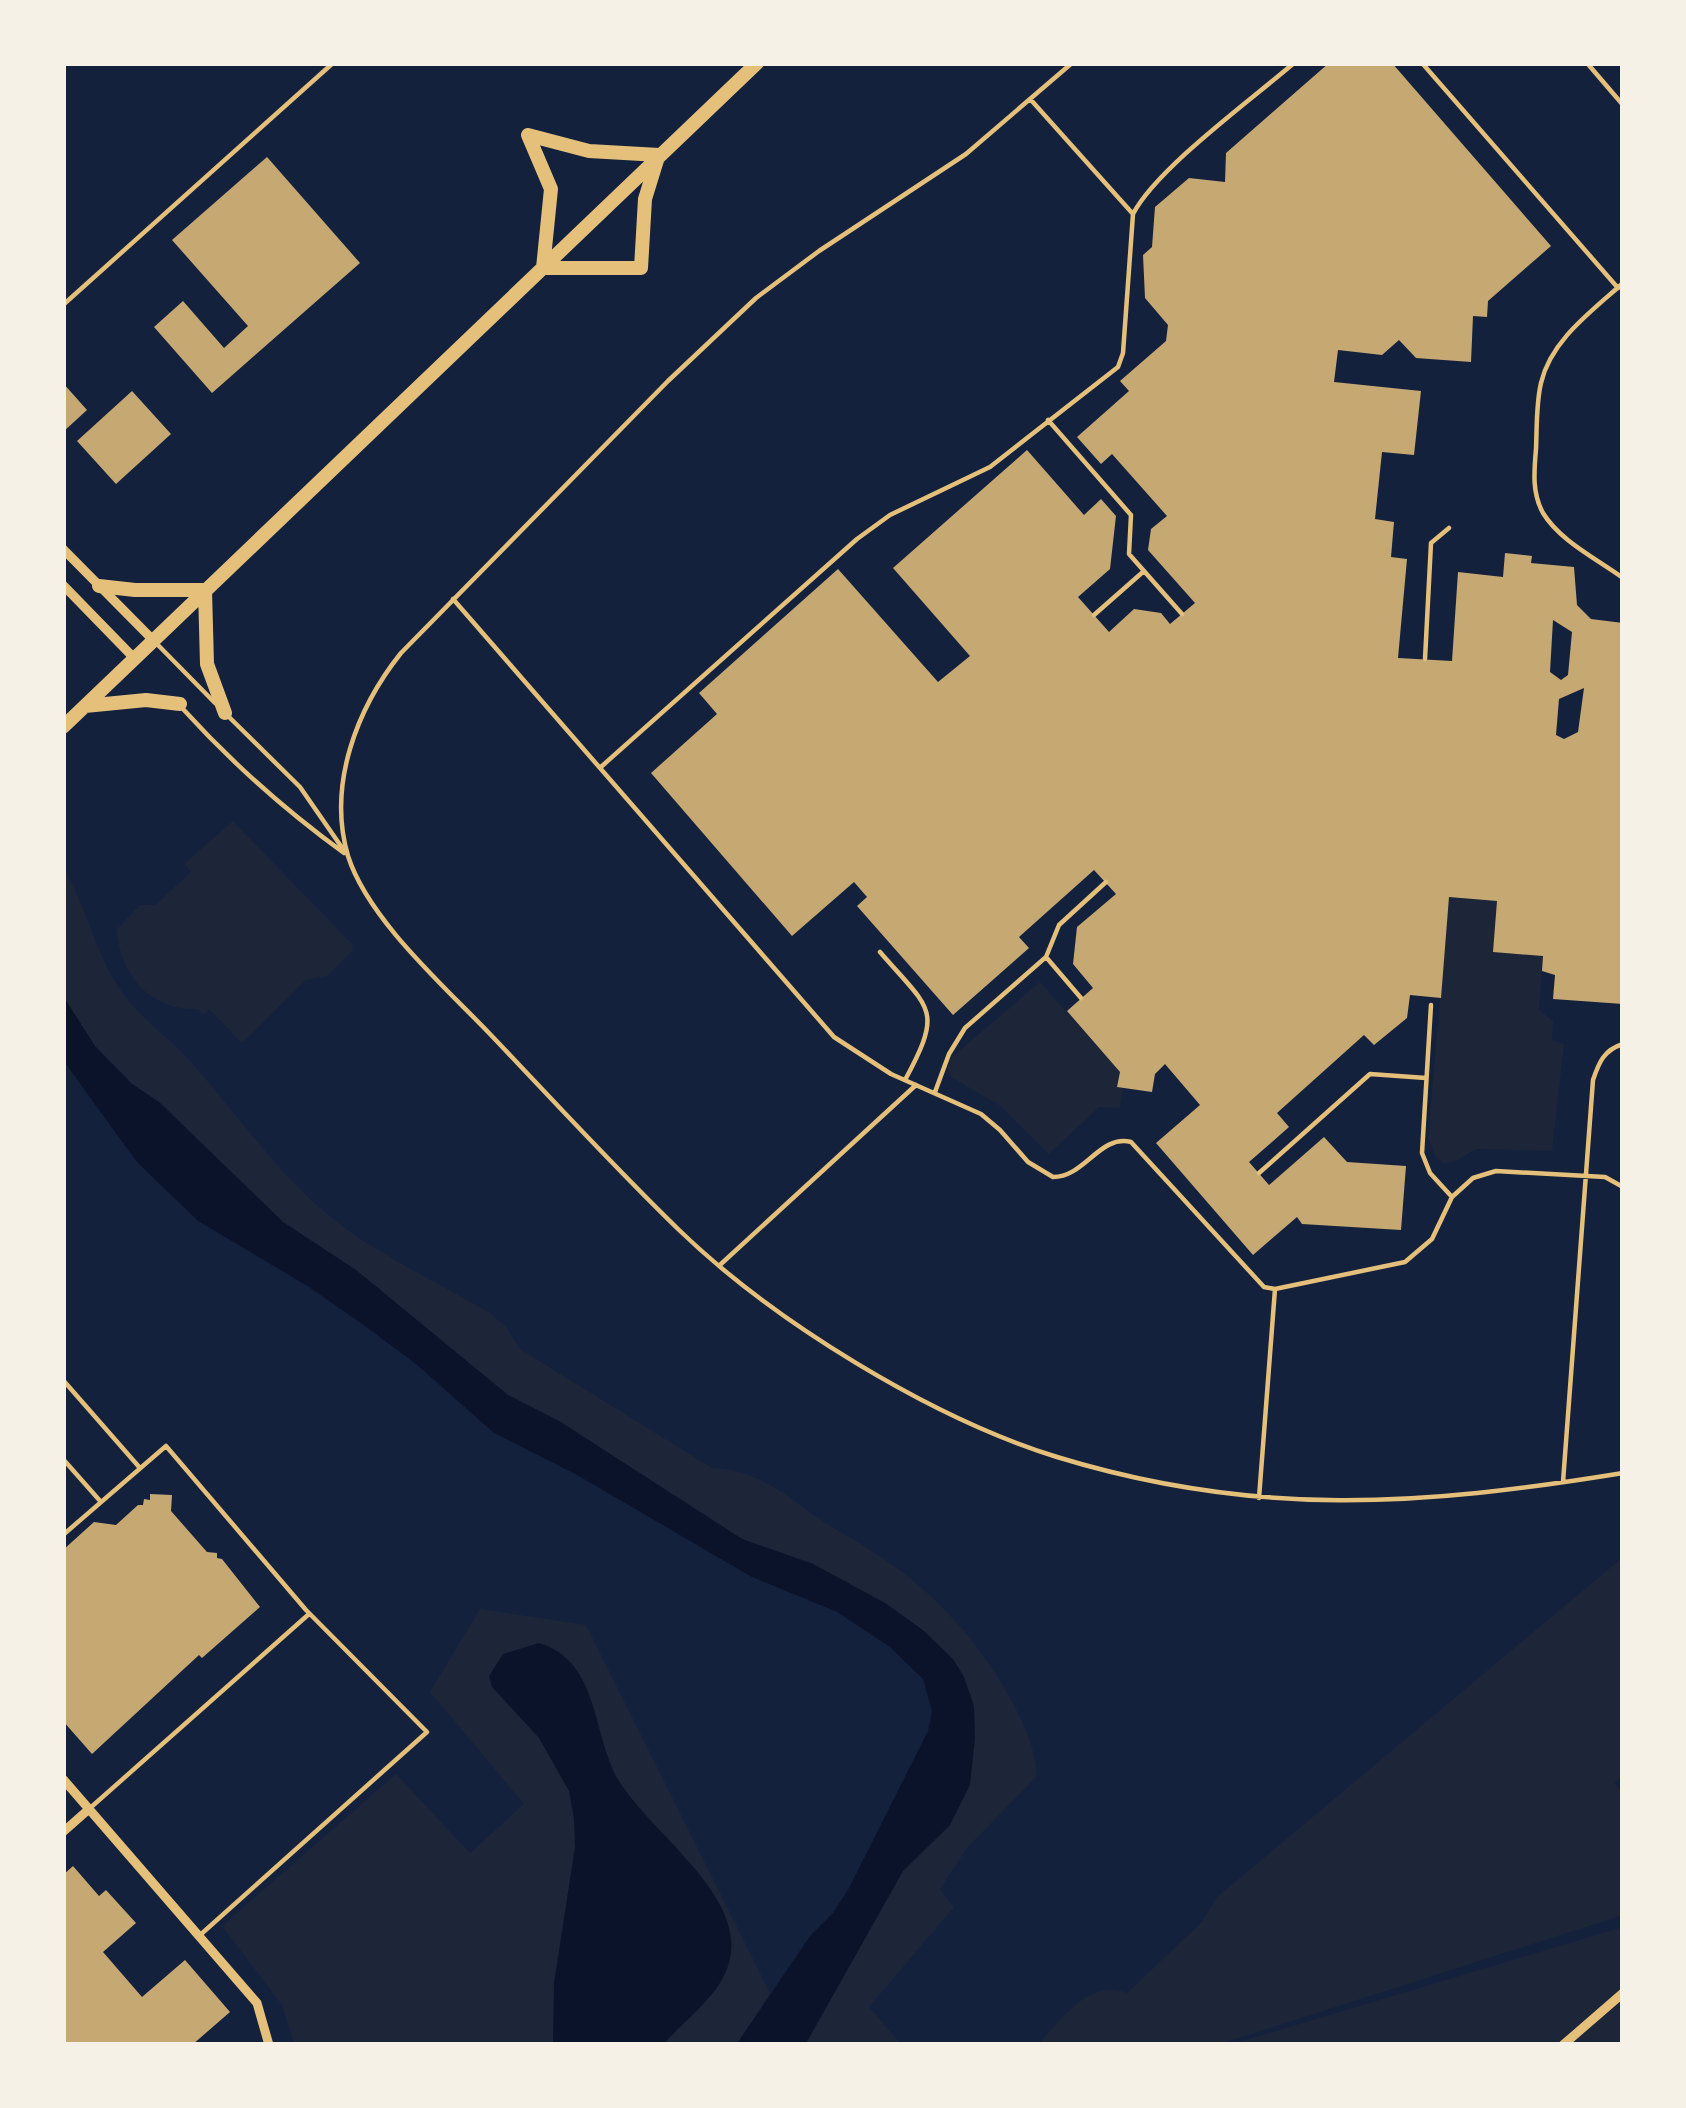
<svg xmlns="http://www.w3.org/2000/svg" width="1686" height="2108" viewBox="0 0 1686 2108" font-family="Bitter,serif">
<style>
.green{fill:#1d2539}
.water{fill:#0b132b}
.building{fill:#c6a872;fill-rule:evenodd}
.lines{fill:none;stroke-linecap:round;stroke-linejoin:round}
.service{stroke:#e5c07b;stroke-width:4.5}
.minor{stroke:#e5c07b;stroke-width:9}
.primary{stroke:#e5c07b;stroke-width:14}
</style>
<rect width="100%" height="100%" fill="#14213d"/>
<!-- green -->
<path class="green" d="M233 821 353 945 352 951 327 976 306 980 242 1043 209 1009 204 1015 198 1009C150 1011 119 974 117 929L140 905H155L191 872 184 864Z
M63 867C85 904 94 947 116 983 135 1015 168 1036 192 1063 234 1111 271 1164 319 1207 368 1251 434 1280 490 1313L506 1327 520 1349 712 1468C758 1470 783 1493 818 1518 839 1532 861 1543 881 1557 939 1596 982 1645 1015 1707 1026 1728 1037 1753 1036 1777L967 1848 940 1889 954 1907 869 2007 902 2045H805L903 1871 950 1825 964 1677 924 1631 885 1603 813 1564 742 1539 559 1421 508 1395 356 1270 283 1222 159 1102 132 1084 95 1046 63 996Z
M1449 897 1497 901 1494 952 1543 956 1539 1010 1553 1021 1552 1040 1564 1044 1552 1151 1476 1149 1454 1162 1443 1163 1436 1158 1428 1138Z
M1040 982 1120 1072 1117 1086 1123 1088 1120 1108 1099 1107 1049 1154 999 1105 951 1077 947 1068 953 1056Z
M1623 1557V1775L1614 1783 1623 1793V1915L1217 2045H1038C1060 2019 1091 1978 1127 1993L1201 1923 1217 1897Z
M480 1609 586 1625 770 1993 738 2045H295L282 2005 222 1926 396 1774 470 1853 524 1804 430 1692Z
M1623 1927V2045H1229Z"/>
<!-- water -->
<path class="water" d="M63 996 95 1046 132 1084 159 1102 283 1222 356 1270 508 1395 559 1421 742 1539 813 1564 885 1603 924 1631 953 1659 964 1677 974 1706 975 1738 970 1785 950 1825 903 1871 805 2045H736L810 1936 833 1913 849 1888 928 1731 932 1711 923 1679 890 1647 837 1612 750 1576 577 1475 494 1433 416 1364 358 1321 309 1287 198 1221 136 1161 63 1060Z
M539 1643C600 1661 592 1736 619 1781 649 1829 726 1882 731 1939 736 1986 689 2014 663 2045H553L554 1983 575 1847 574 1819 569 1791 539 1738 492 1687 489 1676 503 1654Z"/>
<!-- building -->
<path class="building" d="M1329 63H1392L1551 246 1488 301 1487 317 1473 316 1471 362 1416 358 1399 340 1382 355 1338 350 1334 382 1421 391 1414 455 1382 452 1375 519 1394 522 1391 557 1407 559 1398 658 1452 661 1458 572 1503 577 1505 553 1532 556 1531 563 1574 567 1577 605 1591 619 1623 623V1004L1553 999 1555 975 1542 971 1543 956 1493 952 1497 901 1449 897 1441 998 1410 995 1407 1018 1374 1045 1364 1035 1277 1113 1289 1127 1249 1162 1269 1185 1324 1137 1347 1162 1406 1166 1401 1230 1302 1224 1297 1217 1253 1255 1156 1143 1200 1105 1165 1064 1155 1074 1152 1092 1117 1087 1120 1072 1067 1011 1093 988 1073 964 1077 927 1116 894 1094 870 1019 937 1029 948 953 1015 857 906 867 897 854 882 792 936 651 773 717 714 699 693 838 569 938 682 970 656 893 568 1027 450 1084 515 1101 499 1116 516 1110 569 1078 597 1109 632 1134 609 1161 613 1170 624 1195 603 1148 550 1151 529 1167 516 1112 454 1101 464 1077 437 1129 391 1120 381 1166 341 1168 325 1145 298 1143 255 1152 247 1155 207 1189 178 1225 182 1226 153ZM1553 620 1572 632 1568 675 1561 680 1550 672ZM1584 688 1578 732 1564 739 1556 735 1559 699Z
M267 157 360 263 212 393 154 327 183 301 224 348 248 326 172 240Z
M63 383 87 410 63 432Z
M132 391 171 434 116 484 77 441Z
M150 1494 172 1495 171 1511 207 1552 217 1553V1558L222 1559 260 1607 202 1658 199 1655 92 1754 63 1721V1550L94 1522 116 1525 138 1505H143L144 1499 150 1500Z
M73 1866 99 1896 106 1890 136 1923 103 1952 142 1997 185 1960 230 2012 192 2045H63V1875Z"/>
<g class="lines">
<!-- service -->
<path class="service" d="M1072 63 966 154 819 251 756 298 668 381 401 653C357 708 327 785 348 856 368 919 444 986 489 1033 551 1098 613 1166 678 1229 773 1321 931 1418 1057 1457 1256 1518 1421 1506 1623 1473
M1422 63 1618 288
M1587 63 1623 105
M1031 100 1133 214
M1623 283C1592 311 1551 340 1541 383 1536 404 1537 428 1536 449 1534 472 1532 493 1543 513 1560 541 1597 559 1623 578
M63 305 333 63
M1048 420 1131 515 1129 554 1182 614
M453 599 834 1037 891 1074 981 1114 1000 1130 1028 1162 1053 1177C1085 1177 1100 1134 1131 1142L1264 1287 1275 1289 1405 1262 1432 1239 1452 1197 1473 1178 1486 1174 1496 1171 1605 1177 1623 1187
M1094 615 1144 571
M156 643 215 703
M1425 659 1431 543 1449 528
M183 709C232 763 285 810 344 853
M228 716 300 787 345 852
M602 766 857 539 890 515 990 467 1118 367 1123 353 1133 214C1157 168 1251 100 1294 63
M880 952C930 1010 944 1008 905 1080
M1046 957 1081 998
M1431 1005 1422 1153 1430 1173 1452 1197
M935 1092 949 1054 965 1028 1046 957 1059 925 1106 882
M1259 1173 1370 1074 1426 1078
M721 1264 916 1085
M63 1380 140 1468
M63 1459 101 1502
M1563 1482 1593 1080C1599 1062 1604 1050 1623 1044
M1259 1498 1275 1289
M63 1535 166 1446 306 1610 427 1732 199 1936
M89 1809 309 1614"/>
<!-- minor -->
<path class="minor" d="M63 549 153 640
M63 585 135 659
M63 1779 257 2003 269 2045
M63 1832 89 1809
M1563 2045 1623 1993"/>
<!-- primary -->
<path class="primary" d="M528 135 551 189 543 268
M528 135 589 151 659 155
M543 268H641L645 199 658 157
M99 586 135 590H205
M205 590 207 664 225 713
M85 706 146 700 180 704
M63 727 757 63"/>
</g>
<!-- border -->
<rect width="1686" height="2108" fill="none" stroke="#f6f1e7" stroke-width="132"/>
</svg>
